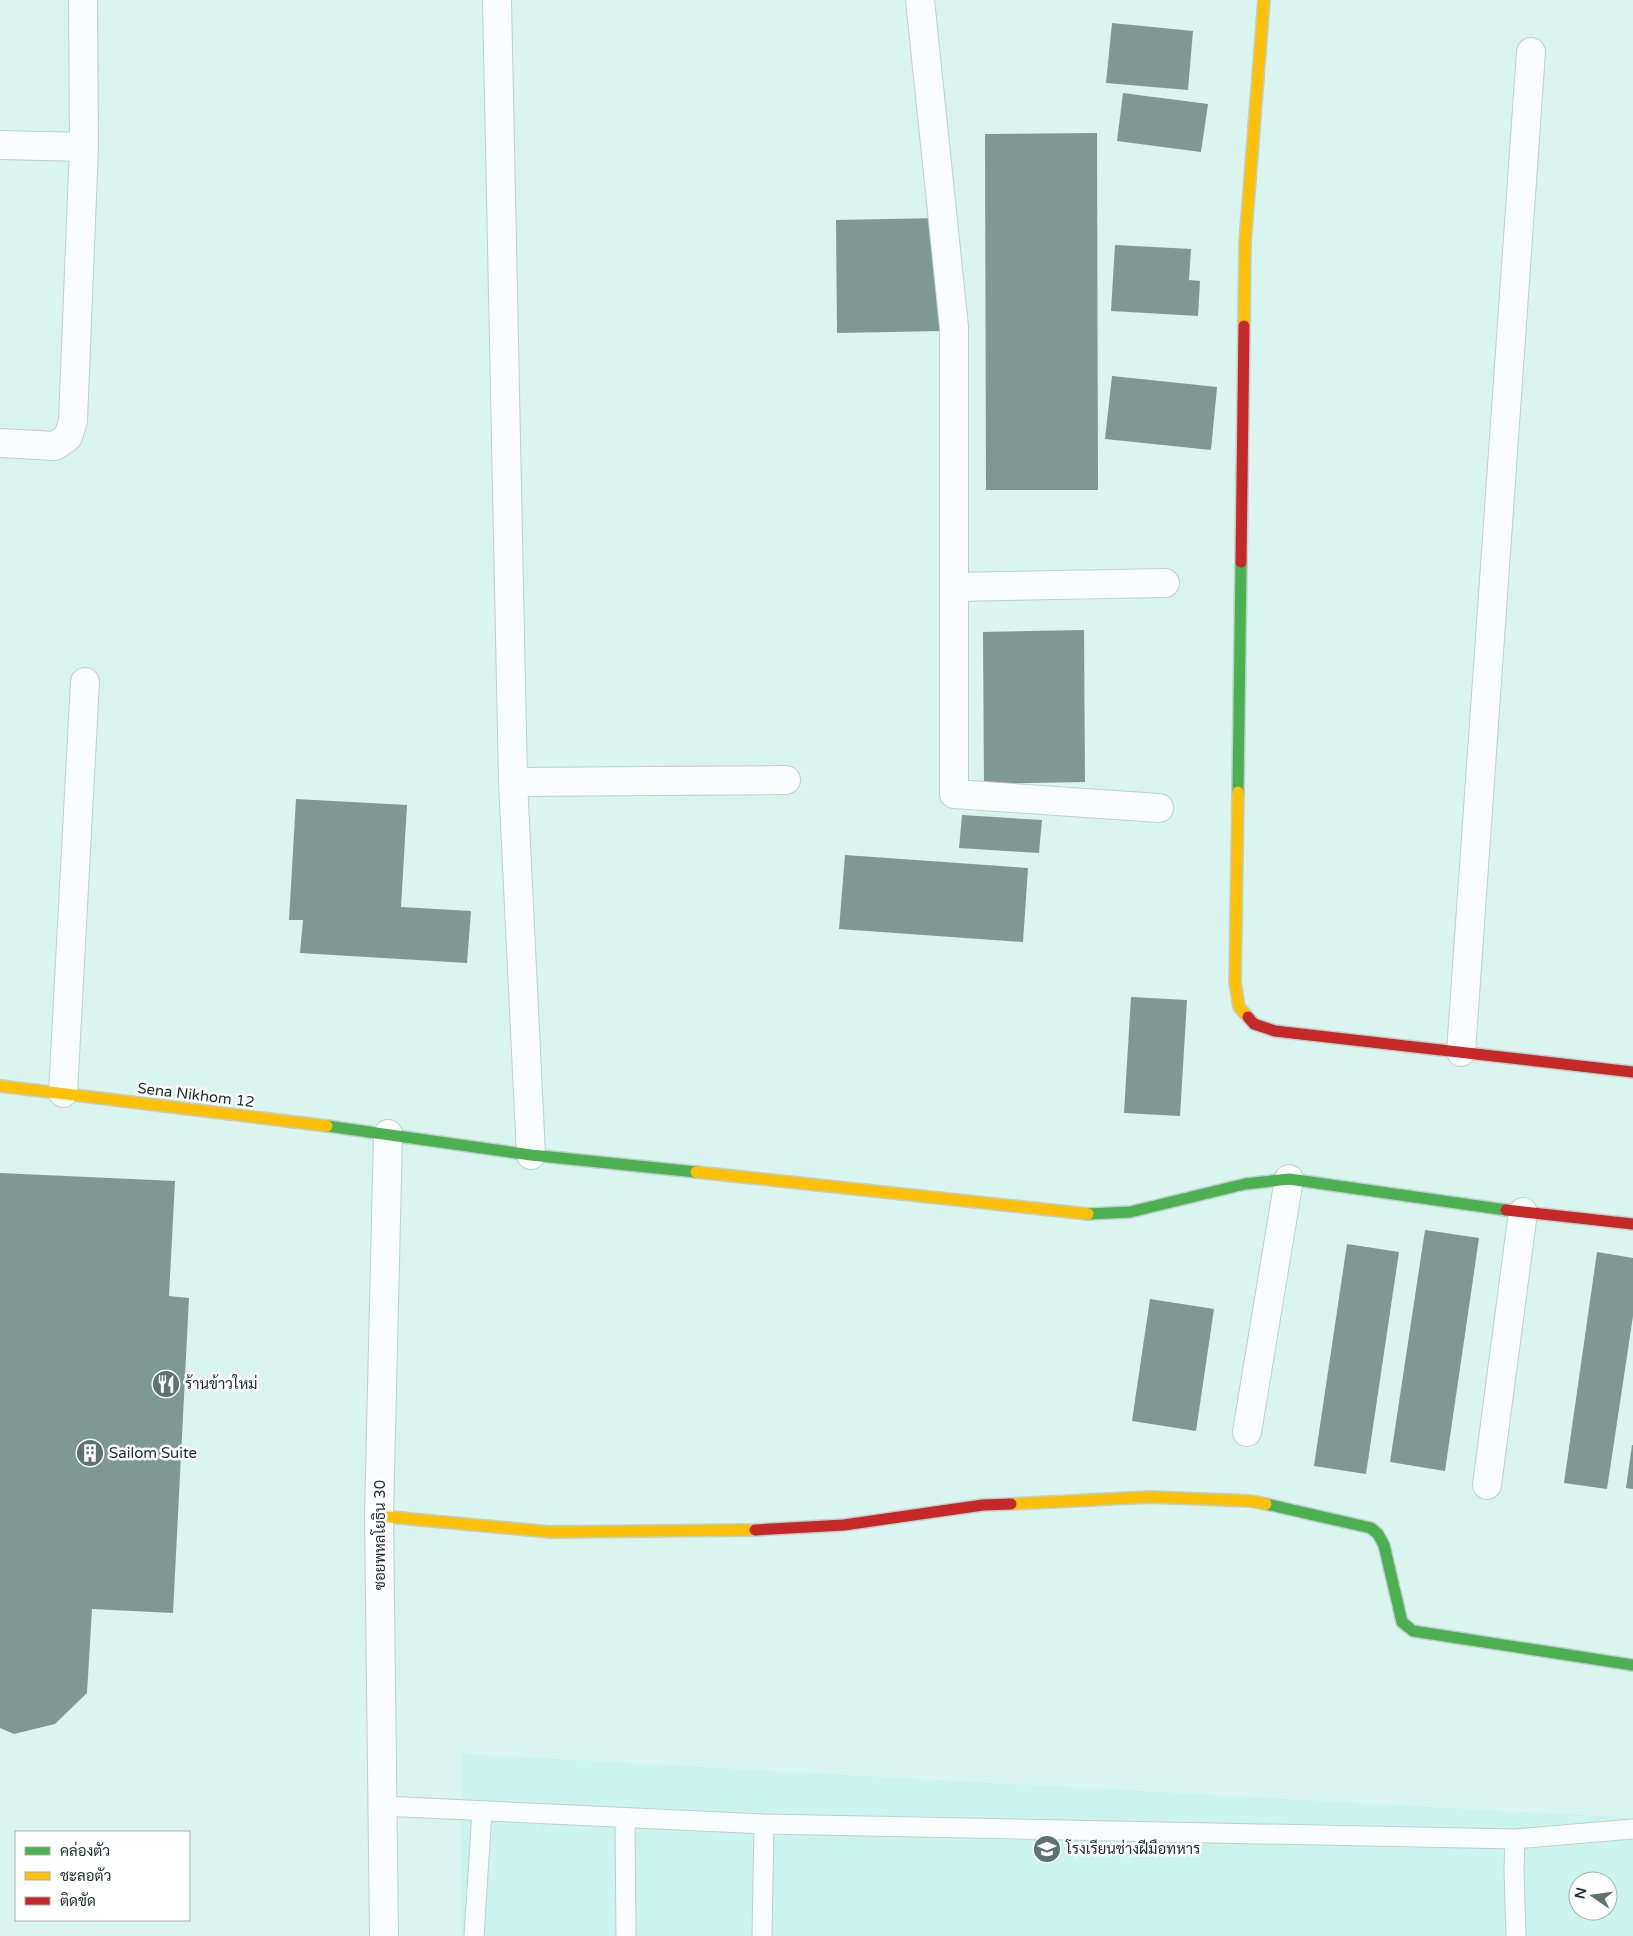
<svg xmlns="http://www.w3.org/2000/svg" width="1633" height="1936" viewBox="0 0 1633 1936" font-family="'Varela Round',Sarabun,sans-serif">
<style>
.built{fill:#caf4ed;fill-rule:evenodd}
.building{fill:#7e9894}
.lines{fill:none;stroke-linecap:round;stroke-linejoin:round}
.lane-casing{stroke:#bcd0cd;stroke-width:21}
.street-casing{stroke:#bcd0cd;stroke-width:30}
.fast-casing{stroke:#bcd0cd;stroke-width:14}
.slow-casing{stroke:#bcd0cd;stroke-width:14}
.jam-casing{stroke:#bcd0cd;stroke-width:14}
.lane{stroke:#f9fdfd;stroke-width:19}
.street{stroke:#f9fdfd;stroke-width:28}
.fast{stroke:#4caf50;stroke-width:11}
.slow{stroke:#ffc107;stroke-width:11}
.jam{stroke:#c62828;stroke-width:11}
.labels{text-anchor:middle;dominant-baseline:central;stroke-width:5;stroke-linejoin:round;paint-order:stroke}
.street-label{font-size:15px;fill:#1b2d2a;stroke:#fff}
.poi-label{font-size:15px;fill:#1b2d2a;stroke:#fff;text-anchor:start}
</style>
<rect width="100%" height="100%" fill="#daf4ef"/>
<!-- built -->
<path class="built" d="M462 1754 1633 1818V1936H461ZM1578 1881H1608V1911H1578Z"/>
<!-- building -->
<path class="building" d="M1112 23 1193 31 1188 90 1106 83Z
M1123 93 1208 104 1201 152 1117 141Z
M1097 133 1098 490H986L985 134Z
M940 218 942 331 837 333 836 220Z
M1115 245 1191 249 1189 280 1200 281 1198 316 1111 311Z
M1112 376 1217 387 1211 450 1105 439Z
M1084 630 1085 782 984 784 983 632Z
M296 799 407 805 401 907 471 911 467 963 300 953 303 920H289Z
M962 815 1042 820 1039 853 959 848Z
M845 855 1028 868 1023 942 839 929Z
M1131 997 1187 1000 1180 1116 1124 1113Z
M0 1173 175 1181 169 1296 189 1298 173 1613 92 1609 87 1693 55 1724 14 1734 0 1728Z
M1425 1230 1479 1238 1445 1471 1390 1462Z
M1347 1244 1399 1252 1366 1474 1314 1466Z
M1597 1252 1633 1258V1316L1607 1489 1564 1483Z
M1150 1299 1214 1309 1196 1431 1132 1421Z
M1632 1445H1633V1489L1626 1488Z"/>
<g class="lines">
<defs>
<path id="lane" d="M383 1806 764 1824 1515 1839 1633 1829
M625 1818 626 1936
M1515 1839 1514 1871 1516 1936
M474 1936 482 1811
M762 1936 764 1824"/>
<path id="street" d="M497 0 513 782 531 1155
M920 0 954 327V794L1159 808
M0 145 84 147
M0 443 55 446 68 437 73 421 84 147 83 0
M954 587 1165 583
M513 782 786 780
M1461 1052 1531 52
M63 1093 85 682
M1247 1432 1289 1179
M1487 1485 1523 1212
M384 1936 379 1516 388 1134"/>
<path id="fast" d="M1238 792 1241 562
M327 1126 531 1155 696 1172
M1088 1214 1130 1212 1245 1184 1289 1179 1506 1210
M1266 1504 1371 1528 1378 1534 1384 1545 1402 1622 1413 1631 1633 1665"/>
<path id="slow" d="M1244 326 1245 243 1264 0
M1238 792 1235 982 1239 1007 1248 1017
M0 1086 327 1126
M696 1172 1088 1214
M1011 1504 1150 1497 1251 1501 1266 1504
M379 1516 550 1532 755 1530"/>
<path id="jam" d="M1241 562 1244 326
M1248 1017 1254 1024 1275 1031 1633 1072
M1506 1210 1633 1224
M755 1530 844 1525 983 1505 1011 1504"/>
</defs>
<!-- lane casing -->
<use href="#lane" class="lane-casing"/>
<!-- street casing -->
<use href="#street" class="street-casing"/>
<!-- fast casing -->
<use href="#fast" class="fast-casing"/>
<!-- slow casing -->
<use href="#slow" class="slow-casing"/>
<!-- jam casing -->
<use href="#jam" class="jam-casing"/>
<!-- lane -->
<use href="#lane" class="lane"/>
<!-- street -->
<use href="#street" class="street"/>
<!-- fast -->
<use href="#fast" class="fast"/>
<!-- slow -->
<use href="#slow" class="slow"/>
<!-- jam -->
<use href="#jam" class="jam"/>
</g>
<!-- icons -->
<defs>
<symbol id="restaurant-disc" viewBox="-11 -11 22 22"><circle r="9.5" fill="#5e736f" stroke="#fff"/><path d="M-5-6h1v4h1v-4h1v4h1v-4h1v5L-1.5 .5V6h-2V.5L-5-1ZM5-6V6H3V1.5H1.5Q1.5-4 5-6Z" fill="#fff"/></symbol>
<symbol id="building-disc" viewBox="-11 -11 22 22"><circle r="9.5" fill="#5e736f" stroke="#fff"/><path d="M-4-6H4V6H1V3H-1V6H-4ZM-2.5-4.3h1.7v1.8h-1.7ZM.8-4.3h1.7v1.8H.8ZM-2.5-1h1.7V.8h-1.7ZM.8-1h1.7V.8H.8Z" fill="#fff"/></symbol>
<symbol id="university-disc" viewBox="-11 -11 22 22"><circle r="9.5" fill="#5e736f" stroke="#fff"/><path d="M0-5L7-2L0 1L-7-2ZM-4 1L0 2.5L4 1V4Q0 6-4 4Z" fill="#fff"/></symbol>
</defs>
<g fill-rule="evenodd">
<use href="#restaurant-disc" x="150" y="1368" width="32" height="32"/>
<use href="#building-disc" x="74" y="1437" width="32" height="32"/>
<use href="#university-disc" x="1031" y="1833" width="32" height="32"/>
</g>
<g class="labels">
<!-- street labels -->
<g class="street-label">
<text transform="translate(196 1095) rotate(7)">Sena Nikhom 12</text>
<text transform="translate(380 1535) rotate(-90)">ซอยพหลโยธิน 30</text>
</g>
<!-- poi labels -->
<g class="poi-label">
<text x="185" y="1384">ร้านข้าวใหม่</text>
<text x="109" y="1453">Sailom Suite</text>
<text x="1066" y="1849">โรงเรียนช่างฝีมือทหาร</text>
</g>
</g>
<!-- legend -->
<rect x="15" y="1831" width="175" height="90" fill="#ffffff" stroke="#a4abaa"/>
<rect x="25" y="1847" width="25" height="8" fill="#4caf50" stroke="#a4abaa"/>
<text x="60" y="1856" font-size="15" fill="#1b2d2a">คล่องตัว</text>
<rect x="25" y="1872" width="25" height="8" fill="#ffc107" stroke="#a4abaa"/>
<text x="60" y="1881" font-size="15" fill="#1b2d2a">ชะลอตัว</text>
<rect x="25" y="1897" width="25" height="8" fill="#c62828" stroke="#a4abaa"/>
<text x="60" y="1906" font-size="15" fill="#1b2d2a">ติดขัด</text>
<!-- north arrow -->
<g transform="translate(1593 1896) rotate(283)"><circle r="24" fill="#ffffff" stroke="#a4abaa"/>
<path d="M0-4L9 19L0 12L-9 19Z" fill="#5e736f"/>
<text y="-8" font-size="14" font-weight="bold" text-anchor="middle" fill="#1b2d2a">N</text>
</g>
</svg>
